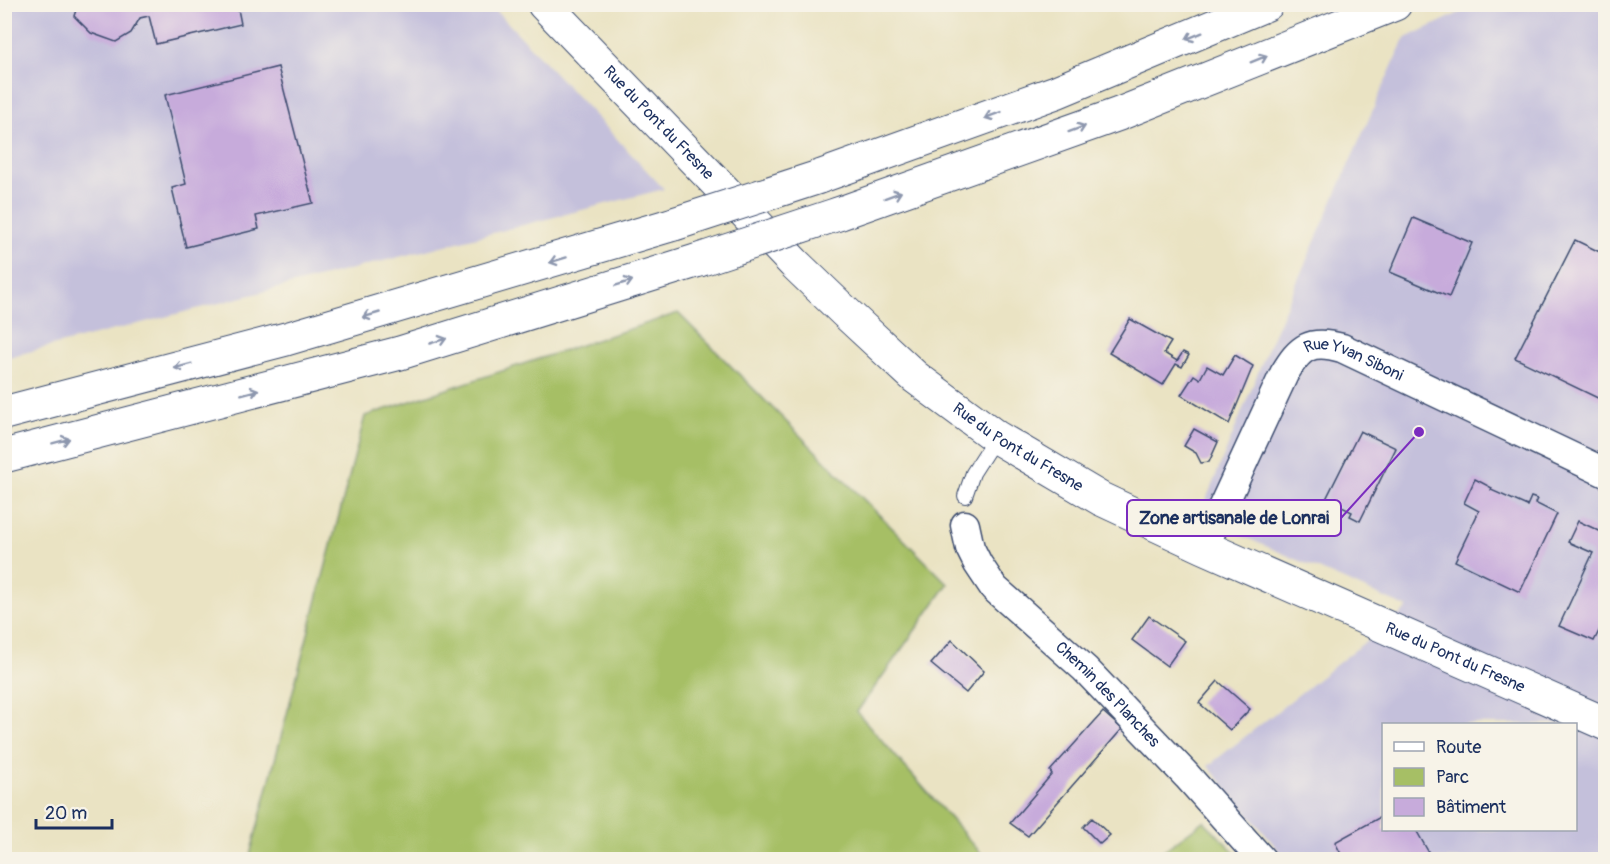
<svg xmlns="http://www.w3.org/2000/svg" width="1610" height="864" viewBox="0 0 1610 864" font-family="Pangolin,sans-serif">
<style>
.industrial{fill:#c4c0db;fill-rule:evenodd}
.green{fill:#a6bf65;stroke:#607762;stroke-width:1.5}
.building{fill:#c7abdb}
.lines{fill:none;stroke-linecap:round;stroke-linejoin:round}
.service-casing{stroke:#3a4a6d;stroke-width:16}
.minor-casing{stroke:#3a4a6d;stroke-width:31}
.secondary-casing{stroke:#3a4a6d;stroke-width:35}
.trunk-casing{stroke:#3a4a6d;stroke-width:35}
.service{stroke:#fff;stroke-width:14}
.minor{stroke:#fff;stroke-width:28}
.secondary{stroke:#fff;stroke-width:33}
.trunk{stroke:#fff;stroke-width:33}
.trunk-bridge-casing{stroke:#3a4a6d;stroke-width:35;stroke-linecap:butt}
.trunk-bridge{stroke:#fff;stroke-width:33}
.oneway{stroke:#8d97ae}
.labels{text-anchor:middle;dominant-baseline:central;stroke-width:6;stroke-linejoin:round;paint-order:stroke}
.street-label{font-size:16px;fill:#1b2f5e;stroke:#f7f3e8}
.leader{fill:none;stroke:#7b2cbf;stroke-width:2}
.callout-dot{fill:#7b2cbf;stroke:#f7f3e8;stroke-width:2}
.callout{fill:#f7f3e8;stroke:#7b2cbf;stroke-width:2}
.callout-label{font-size:18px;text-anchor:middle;font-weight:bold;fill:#1b2f5e}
</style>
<rect width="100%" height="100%" fill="#f7f3e8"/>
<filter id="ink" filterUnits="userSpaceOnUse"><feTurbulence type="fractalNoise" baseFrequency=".0167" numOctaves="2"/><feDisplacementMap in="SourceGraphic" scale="12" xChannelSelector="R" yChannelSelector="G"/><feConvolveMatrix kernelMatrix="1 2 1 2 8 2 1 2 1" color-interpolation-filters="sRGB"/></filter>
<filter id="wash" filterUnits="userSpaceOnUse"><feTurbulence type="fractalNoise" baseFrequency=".008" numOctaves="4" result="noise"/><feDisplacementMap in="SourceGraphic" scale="24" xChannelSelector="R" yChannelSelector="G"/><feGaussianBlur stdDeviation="1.35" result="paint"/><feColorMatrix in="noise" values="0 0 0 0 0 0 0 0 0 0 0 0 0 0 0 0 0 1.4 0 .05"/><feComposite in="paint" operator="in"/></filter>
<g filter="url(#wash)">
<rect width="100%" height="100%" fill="#eae3c3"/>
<!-- industrial -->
<path class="industrial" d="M5 5H491L664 189 5 358Z
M1476 5H1605V859H1286L1208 766 1408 608 1199 517 1268 348 1404 39ZM1384 724H1576V830H1384Z"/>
<!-- green -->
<path class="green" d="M678 313 948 584 857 712 986 859H249L365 416Z
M1204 821 1241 859H1152Z"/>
<g id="blocks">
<!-- building -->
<path class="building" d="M78 4H237L241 24 156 44 149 16 140 18 131 33 116 42 91 33 74 16Z
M278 67 313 203 256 216 259 229 186 247 172 188 186 184 165 95Z
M1413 218 1472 243 1449 297 1390 272Z
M1575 240 1606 255V402L1515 358Z
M1130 319 1171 342 1164 353 1177 361 1183 352 1189 355 1182 367 1176 364 1163 385 1109 353Z
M1235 355 1253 366 1229 424 1181 395 1194 375 1200 379 1207 366 1223 375Z
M1194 429 1218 442 1209 462 1201 463 1196 453 1184 446Z
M1360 431 1396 448 1360 521 1350 516 1352 512 1326 499Z
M1475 479 1492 488 1491 490 1527 506 1531 497 1537 499 1535 503 1557 514 1520 592 1455 561 1479 511 1464 503Z
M1578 521 1606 534V617L1594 641 1559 626 1593 553 1568 542Z
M1149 616 1185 641 1167 666 1132 640Z
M952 640 984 671 966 693 931 664Z
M1218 681 1250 709 1230 730 1199 703Z
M1103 712 1122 729 1028 836 1010 823 1052 774 1050 771Z
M1384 815V830H1416L1433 860H1344L1335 842Z
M1092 818 1110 835 1100 844 1083 827Z
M1606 833V848L1599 836Z"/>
</g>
</g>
<g filter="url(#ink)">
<use href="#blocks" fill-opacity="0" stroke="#3a4a6d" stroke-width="1.5"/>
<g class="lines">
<defs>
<path id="service" d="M965 496 973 473 996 437"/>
<g id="minor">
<path id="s1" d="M965 525 970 548 978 564 994 588 1085 669 1187 776 1262 860"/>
<path id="s2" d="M1204 547 1284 374C1300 347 1310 339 1342 348L1606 473"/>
</g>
<g id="secondary">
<path id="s3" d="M544 4 794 263 845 312 915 377 996 437 1101 499 1204 547 1606 724"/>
</g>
<path id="trunk" d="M819 177 1056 92 1267 4
M838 214 1119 114 1395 4
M4 413 286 339 674 224
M4 456 400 353 699 260"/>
</defs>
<!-- service casing -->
<use href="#service" class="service-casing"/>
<!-- minor casing -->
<use href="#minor" class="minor-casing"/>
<!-- secondary casing -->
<use href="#secondary" class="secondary-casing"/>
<!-- trunk casing -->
<use href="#trunk" class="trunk-casing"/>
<!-- service -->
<use href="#service" class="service"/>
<!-- minor -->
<use href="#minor" class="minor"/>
<!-- secondary -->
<use href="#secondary" class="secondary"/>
<!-- trunk -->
<use href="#trunk" class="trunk"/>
<defs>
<path id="trunk-bridge" d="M674 224 819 177
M699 260 838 214"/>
</defs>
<!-- trunk-bridge casing -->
<use href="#trunk-bridge" class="trunk-bridge-casing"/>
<!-- trunk-bridge -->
<use href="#trunk-bridge" class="trunk-bridge"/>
</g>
<!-- one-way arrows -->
<defs><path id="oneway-shaft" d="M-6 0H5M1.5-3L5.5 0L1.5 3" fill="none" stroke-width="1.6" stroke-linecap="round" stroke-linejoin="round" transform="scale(1.5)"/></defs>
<g class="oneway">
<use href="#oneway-shaft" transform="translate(1194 36) rotate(158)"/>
<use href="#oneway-shaft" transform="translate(1259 59) rotate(-22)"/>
<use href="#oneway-shaft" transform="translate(993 115) rotate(160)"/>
<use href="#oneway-shaft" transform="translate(1077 129) rotate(-20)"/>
<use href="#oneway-shaft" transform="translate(893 195) rotate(-20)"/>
<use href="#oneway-shaft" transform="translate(558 260) rotate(163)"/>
<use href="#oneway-shaft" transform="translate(624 283) rotate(-17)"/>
<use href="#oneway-shaft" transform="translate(371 315) rotate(164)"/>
<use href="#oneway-shaft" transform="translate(438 341) rotate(-17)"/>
<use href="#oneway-shaft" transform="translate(183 366) rotate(165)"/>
<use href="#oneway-shaft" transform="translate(250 392) rotate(-15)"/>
<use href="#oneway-shaft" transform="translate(61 441) rotate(-15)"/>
</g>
</g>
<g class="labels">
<!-- street labels -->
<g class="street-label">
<text stroke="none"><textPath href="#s3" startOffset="165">Rue du Pont du Fresne</textPath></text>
<text stroke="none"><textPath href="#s2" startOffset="276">Rue Yvan Siboni</textPath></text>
<text stroke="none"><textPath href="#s3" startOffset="651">Rue du Pont du Fresne</textPath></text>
<text stroke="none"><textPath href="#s3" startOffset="1137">Rue du Pont du Fresne</textPath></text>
<text stroke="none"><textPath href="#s1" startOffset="226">Chemin des Planches</textPath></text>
</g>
</g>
<!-- callouts -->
<path class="leader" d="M1419 432L1341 518"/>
<circle class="callout-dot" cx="1419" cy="432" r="6"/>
<rect class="callout" x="1127" y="500" width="214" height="36" rx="6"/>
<g class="callout-label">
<text x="1234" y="524">Zone artisanale de Lonrai</text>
</g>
<!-- margin -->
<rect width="1610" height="864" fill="none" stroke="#f7f3e8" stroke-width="24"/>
<!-- legend -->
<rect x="1382" y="723" width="195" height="108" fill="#f7f3e8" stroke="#9fa5b1" stroke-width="1.5"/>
<rect x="1394" y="742" width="30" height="9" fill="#ffffff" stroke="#9fa5b1" stroke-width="1.5"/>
<text x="1436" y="753" font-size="18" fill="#1b2f5e">Route</text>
<rect x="1394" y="768" width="30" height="18" fill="#a6bf65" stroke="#9fa5b1" stroke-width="1.5"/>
<text x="1436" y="783" font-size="18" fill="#1b2f5e">Parc</text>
<rect x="1394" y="798" width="30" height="18" fill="#c7abdb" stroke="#9fa5b1" stroke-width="1.5"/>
<text x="1436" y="813" font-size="18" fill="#1b2f5e">Bâtiment</text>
<!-- scale -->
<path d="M36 819v9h76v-9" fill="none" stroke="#1b2f5e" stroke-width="3"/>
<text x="45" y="819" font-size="18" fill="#1b2f5e" stroke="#f7f3e8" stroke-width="4.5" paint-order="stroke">20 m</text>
</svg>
